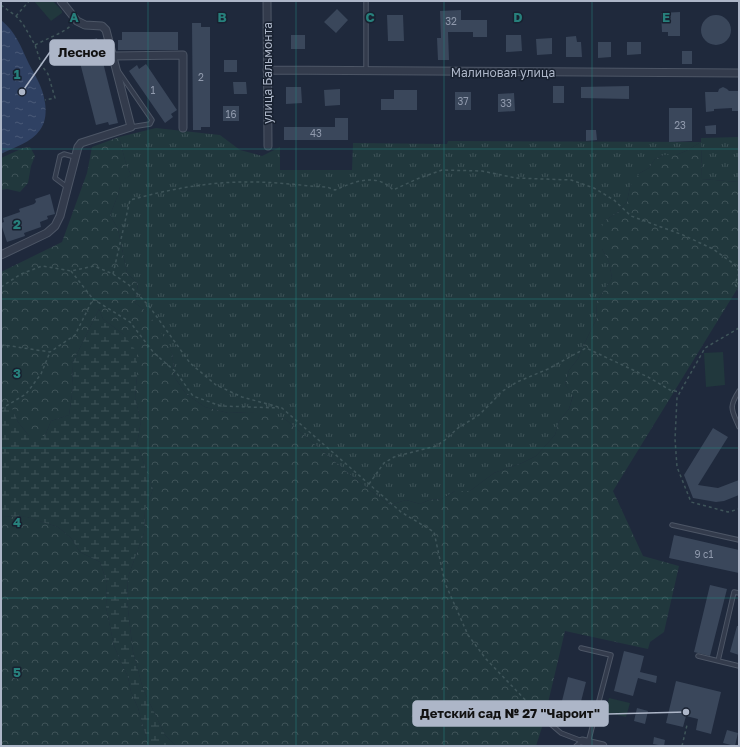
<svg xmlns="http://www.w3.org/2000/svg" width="740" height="747" viewBox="0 0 740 747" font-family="'Golos Text',sans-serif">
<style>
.grass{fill:url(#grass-tufts)}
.forest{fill:url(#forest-crowns)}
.wetland{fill:url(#wetland-marsh)}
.green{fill:#21383d}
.water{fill:url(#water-ripples)}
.building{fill:#3a475b}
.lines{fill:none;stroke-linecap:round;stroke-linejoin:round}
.service-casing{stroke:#4d5666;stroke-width:5.5}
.minor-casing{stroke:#4d5666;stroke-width:9}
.path{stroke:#3f555a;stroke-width:1.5;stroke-dasharray:3 3;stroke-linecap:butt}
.service{stroke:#333b4c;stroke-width:3.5}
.minor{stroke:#333b4c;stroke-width:7}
.grid{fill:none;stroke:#27807c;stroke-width:1;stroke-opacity:0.55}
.labels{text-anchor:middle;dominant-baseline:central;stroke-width:3;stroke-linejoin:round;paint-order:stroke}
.number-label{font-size:10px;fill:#909aad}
.street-label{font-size:12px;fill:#adb6c8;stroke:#182130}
.grid-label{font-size:13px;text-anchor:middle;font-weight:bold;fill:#27807c;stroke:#182130;stroke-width:3;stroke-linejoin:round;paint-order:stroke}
.leader{fill:none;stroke:#adb6c8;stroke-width:1.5}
.callout-dot{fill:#adb6c8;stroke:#182130;stroke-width:1.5}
.callout{fill:#adb6c8;stroke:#adb6c8;stroke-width:1.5}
.callout-label{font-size:13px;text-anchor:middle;font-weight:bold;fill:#111}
</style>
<defs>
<pattern id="grass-tufts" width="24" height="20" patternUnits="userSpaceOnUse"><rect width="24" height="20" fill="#21383d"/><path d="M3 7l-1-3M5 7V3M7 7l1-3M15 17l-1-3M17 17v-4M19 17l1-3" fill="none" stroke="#3f5358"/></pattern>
<pattern id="forest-crowns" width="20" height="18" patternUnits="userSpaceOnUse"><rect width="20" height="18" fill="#21383d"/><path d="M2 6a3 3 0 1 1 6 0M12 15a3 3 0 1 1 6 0" fill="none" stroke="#3f5358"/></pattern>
<pattern id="wetland-marsh" width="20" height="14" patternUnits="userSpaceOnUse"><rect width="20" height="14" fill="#21383d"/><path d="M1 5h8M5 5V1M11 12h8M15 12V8" fill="none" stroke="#3f5358"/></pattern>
<pattern id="water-ripples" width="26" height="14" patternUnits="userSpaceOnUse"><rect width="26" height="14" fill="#2f4163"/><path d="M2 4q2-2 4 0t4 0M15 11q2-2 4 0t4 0" fill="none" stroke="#4a5a78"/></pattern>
</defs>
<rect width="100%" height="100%" fill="#1f293c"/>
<!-- grass -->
<path class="grass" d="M156 128 220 135 240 150 262 156 280 147V170H352L353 143 447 144 448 141 701 142V138L739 137V182L702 179 701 142 686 151 676 155H664L655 159 649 168 640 173 630 187 627 202 617 213 604 221 602 249 609 262 612 278 596 303 597 318 584 344 578 359 569 370 565 384 573 395 569 409 559 421 555 435 536 456 522 463 494 473 470 491H455L442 499 429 500 420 504 406 500 390 505 354 478 285 419 249 412 228 413 205 407 186 394 175 378 172 353 147 312 135 303 138 284 127 273 118 229 110 215 118 195 121 181 131 175 126 164 119 137Z"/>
<!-- forest -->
<path class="forest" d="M119 137 126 164 131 175 121 182 118 195 110 215 118 229 127 273 138 284 135 303 147 312 164 337 172 353 175 378 186 394 205 407 228 413 249 412 267 413 285 419 354 478 390 505 406 500 420 504 429 500 442 499 455 491H470L494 473 522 463 536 456 555 435 559 421 569 409 573 396 565 384 569 370 578 359 584 344 597 318 596 303 612 278 609 262 602 249 599 235 604 221 617 213 627 202 630 187 633 181 640 173 649 168 655 159 664 155H676L686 151 701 142 702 179 739 182V286L613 491 643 556 679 566 664 632 650 642 648 649 565 631 543 724 536 746H176L165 735 143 689 133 652 127 601 128 577 144 533 145 510 153 489 137 444 141 421 135 398 137 375 123 334 103 319 99 309 72 364 73 387 69 415 51 421 45 436H29L18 422 11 407 1 408V272L62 242 87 173 92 147Z
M30 147 35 156 31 166 28 183 20 192 7 189 1 190V158L23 148Z
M1 516 27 517 58 527 71 538 80 552 100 562 107 583 106 607 114 646 128 677 131 692 138 708 147 740 150 746H1Z"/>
<!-- wetland -->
<path class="wetland" d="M99 309 103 319 123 334 137 352V375L135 398 141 421 137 444 153 489 145 510 144 533 128 577 127 601 133 652 143 689 165 735 176 746H150L147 740 138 708 131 692 128 677 114 646 106 607 107 583 100 562 80 552 71 538 58 527 27 517 1 516V408L11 406 18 422 29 436H45L51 421 69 415 73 387 72 364Z"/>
<!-- green -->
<path class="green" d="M34 1H53L62 11V13L51 21Z
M723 352 725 385 706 387 704 353Z
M609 698 630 703 626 717 605 712Z"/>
<!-- water -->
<path class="water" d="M1 20C16 32 21 47 29 64 32 70 36 76 39 83 45 96 50 117 40 130 31 143 14 147 1 154Z"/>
<!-- building -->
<path class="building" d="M337 9 348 20 336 33 324 22Z
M461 10V20H487V37H473V32H448L449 60H438L437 38H441L440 11Z
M680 12V36H668V32H662L661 13Z
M387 15H403L404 41H388Z
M701 30a15 15 0 1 1 30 0a15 15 0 1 1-30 0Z
M192 23H201V27H210V127H201V130H193Z
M122 32H178V50H118V40H122Z
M291 35H305V49H291Z
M506 35H521L522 51 506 52Z
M576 36 577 42H581L582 57H566V37Z
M97 38 118 123 109 125 108 122 96 125 76 47 89 44 88 41Z
M552 38V54L537 55 536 39Z
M598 42H611V57L598 58Z
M627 42H641V54L627 55Z
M682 51H692V64H682Z
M224 60H237V72H224Z
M146 64 177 110 171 114 173 117 165 123 129 71 137 65 139 69Z
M233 82H246L247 94H234Z
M553 86H564V103H553Z
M629 86V99L581 98V87Z
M286 87H301L302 103 286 104Z
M723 87 727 89 729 91H739V111H732V108L714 109V111L706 112 705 92H718L719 89Z
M340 89V105L325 106 324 90Z
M394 90H417V110H381V99H394Z
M455 92H471V110H455Z
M514 93 515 111 498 112V94Z
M223 106H239V121H223Z
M669 108H692V141L669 142Z
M335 118H348V140H284V127H335Z
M716 125V134H706L705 126Z
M586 130H596L597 140 586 141Z
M50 194 55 214 47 216 48 219 40 222 41 227 24 233 25 236 7 242 1 224V223L4 222 3 218 20 212 19 209 34 204 36 202 35 199Z
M713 428 728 437 698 485 718 488 739 480V495L724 501 716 502 693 498 684 475Z
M674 535 739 550V573L669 558Z
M710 585 727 589 710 656 694 652Z
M737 626H739V655L730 652Z
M624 651 644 656 640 672 657 676 656 683 638 678 633 696 614 691Z
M568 677 586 682 576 721 558 717Z
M676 681 721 692 711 734 696 730 698 719 686 716 683 727 666 723Z
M637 708 648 711 645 724 634 721Z
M727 730 738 733 735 746 723 743Z
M654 737 665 740 664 746 653 744Z"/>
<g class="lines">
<defs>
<path id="service" d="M366 71V1
M119 72 152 120 150 124 131 127
M67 187 55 178 60 156 64 154 75 157
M739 391C728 408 732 410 739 427
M672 525 739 540
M581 648 611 655 588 743
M698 656 739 666
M718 661 734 592 739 593
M539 714 561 733 582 741 576 746"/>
<path id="minor" d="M267 1 268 146
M113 56 183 55V128
M267 70 739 73
M1 255 47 233 55 226 60 216 78 147 81 143 131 127 106 30 102 26 85 25 77 21 61 1
M582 741 603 746"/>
</defs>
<!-- service casing -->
<use href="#service" class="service-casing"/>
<!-- minor casing -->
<use href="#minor" class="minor-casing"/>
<!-- path -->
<path class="path" d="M1 5 16 16 23 24 35 45 42 66 48 74 55 98 45 100
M16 16 29 1
M35 45C48 38 61 34 72 25
M71 271 93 299
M739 273 735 284 739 291
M113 274 130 200C170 189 212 181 254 182 278 182 303 186 327 187L335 190C354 182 376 172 393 190L417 179 442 170 482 171 516 178 571 180 594 188 614 200 631 216 683 235 713 249 734 264 739 271
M1 287 21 274 42 266 71 271 94 266 113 274 129 285 149 306 190 363 216 385 242 397 282 408 401 512 434 532 445 583 468 635 486 659 535 710
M739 328 705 348 680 392 677 398 675 439 677 467 691 502 728 512 739 509
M1 346 4 345 50 352 75 335 93 299 130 322 154 353 176 372 193 396 221 406 279 408
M1 409 26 394 41 374 50 352
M369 484 384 463 394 457 436 446 445 440 458 428 479 415 492 402 501 392 517 382 548 369 586 348 648 377 670 390 680 392
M682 746 687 725"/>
<!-- service -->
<use href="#service" class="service"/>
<!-- minor -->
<use href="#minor" class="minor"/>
</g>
<!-- grid -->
<path class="grid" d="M148 1V746M296 1V746M444 1V746M592 1V746M1 149H739M1 299H739M1 448H739M1 598H739"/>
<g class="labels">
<!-- number labels -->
<g class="number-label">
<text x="451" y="21">32</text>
<text x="201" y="77">2</text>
<text x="153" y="90">1</text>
<text x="463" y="101">37</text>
<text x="506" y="103">33</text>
<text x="231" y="114">16</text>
<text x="680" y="125">23</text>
<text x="316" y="133">43</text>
<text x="704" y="554">9 с1</text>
</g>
<!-- street labels -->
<g class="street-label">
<text x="503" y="72">Малиновая улица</text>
<text transform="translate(267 73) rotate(-90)">улица Бальмонта</text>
</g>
</g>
<g class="grid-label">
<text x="74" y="22">A</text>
<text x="222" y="22">B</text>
<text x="370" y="22">C</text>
<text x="518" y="22">D</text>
<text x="666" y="22">E</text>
<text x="17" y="79">1</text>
<text x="17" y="229">2</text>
<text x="17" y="378">3</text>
<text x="17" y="527">4</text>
<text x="17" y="677">5</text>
</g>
<!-- callouts -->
<path class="leader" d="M22 92L50 52M686 712L608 714"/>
<g class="callout-dot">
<circle cx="22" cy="92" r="4"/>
<circle cx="686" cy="712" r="4"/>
</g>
<g class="callout">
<rect x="50" y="40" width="64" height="25" rx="4"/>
<rect x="413" y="701" width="195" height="25" rx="4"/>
</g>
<g class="callout-label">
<text x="82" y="57">Лесное</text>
<text x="510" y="718">Детский сад № 27 "Чароит"</text>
</g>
<!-- border -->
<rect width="740" height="747" fill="none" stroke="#adb6c8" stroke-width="4"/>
</svg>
